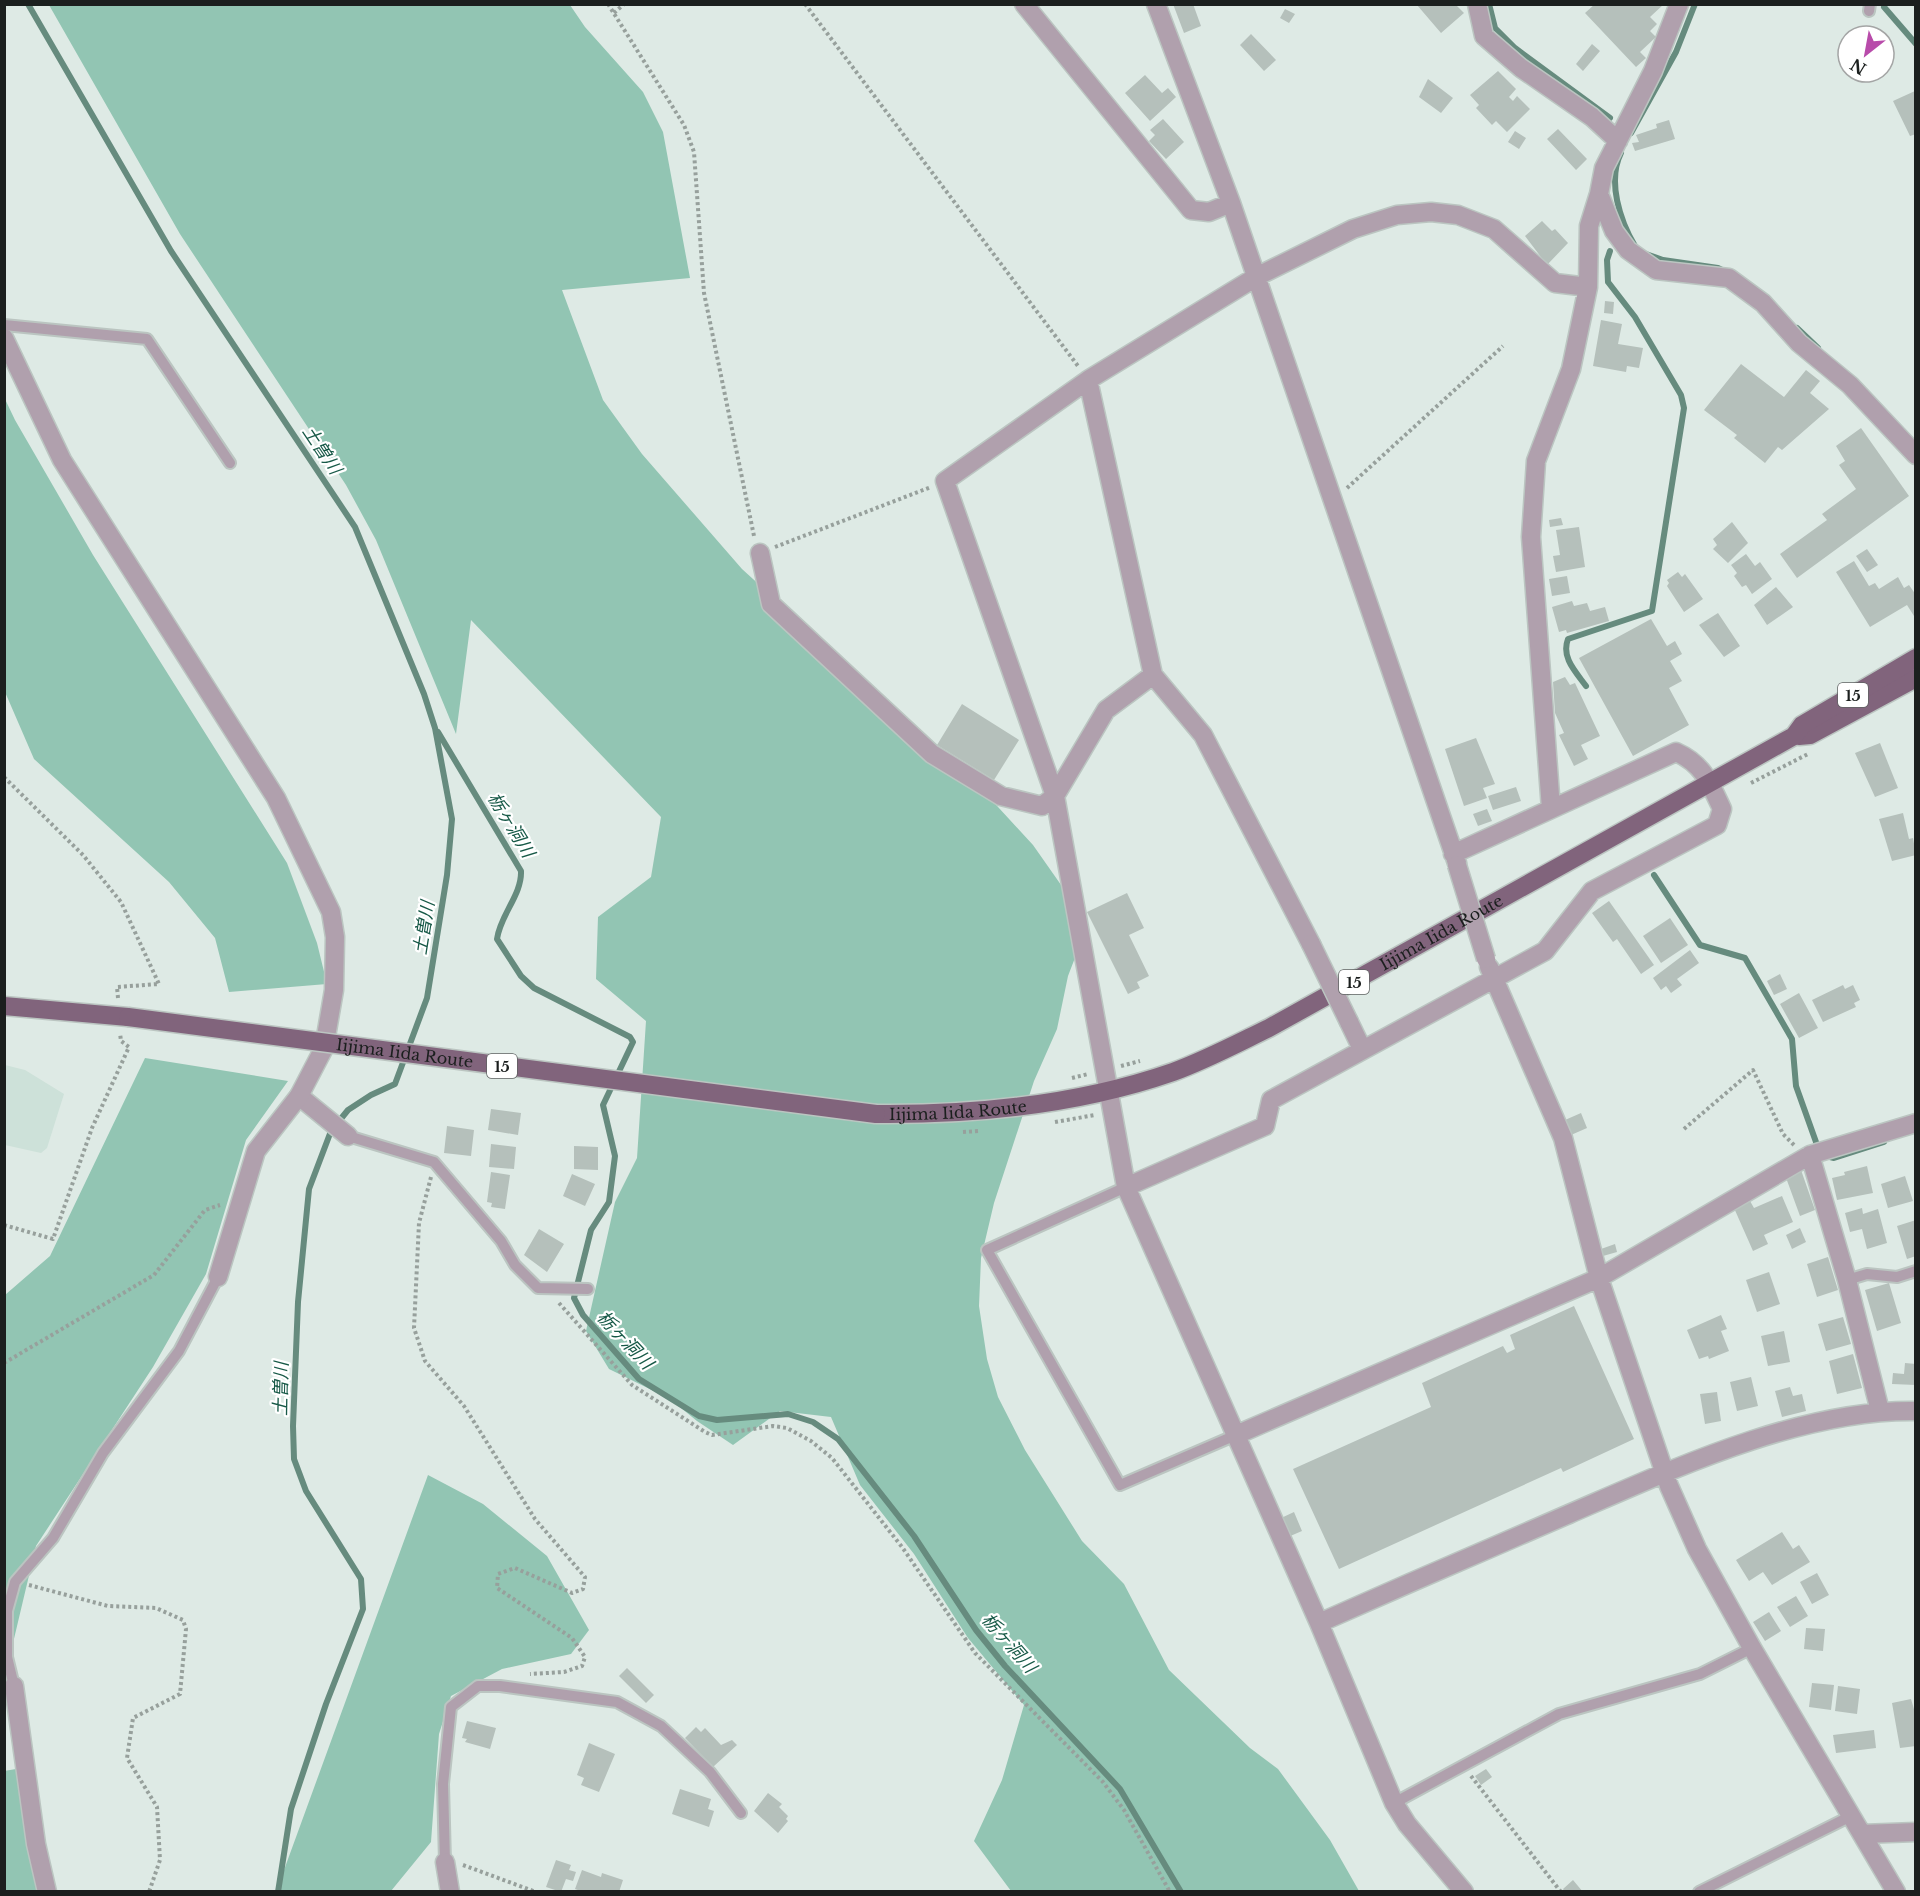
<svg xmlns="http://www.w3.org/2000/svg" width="1920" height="1896" viewBox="0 0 1920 1896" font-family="'Libre Baskerville','Noto Sans JP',serif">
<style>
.built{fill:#cde1d9}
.forest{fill:#92c5b3}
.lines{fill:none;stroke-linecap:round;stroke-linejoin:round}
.stream{stroke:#668b7e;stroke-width:6}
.building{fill:#b5c0bb}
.service-casing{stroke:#bbc5c1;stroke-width:14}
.minor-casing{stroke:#bbc5c1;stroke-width:21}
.tertiary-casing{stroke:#bbc5c1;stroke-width:21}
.primary-casing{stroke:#bbc5c1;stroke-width:21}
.path{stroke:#97a09c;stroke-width:4;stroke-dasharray:3 3;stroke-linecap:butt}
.service{stroke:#b0a0ad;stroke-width:10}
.minor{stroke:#b0a0ad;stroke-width:18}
.tertiary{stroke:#b0a0ad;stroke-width:18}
.primary{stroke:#81647c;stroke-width:18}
.minor-bridge-casing{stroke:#bbc5c1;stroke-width:21;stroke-linecap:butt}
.primary-bridge-casing{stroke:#bbc5c1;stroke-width:21;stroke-linecap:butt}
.minor-bridge{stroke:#b0a0ad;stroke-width:18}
.primary-bridge{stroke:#81647c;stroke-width:18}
.labels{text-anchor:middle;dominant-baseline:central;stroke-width:4.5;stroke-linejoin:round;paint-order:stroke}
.shield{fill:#fff;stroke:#5f6262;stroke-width:1.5}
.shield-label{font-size:15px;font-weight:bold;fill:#1b1f1e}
.street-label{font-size:16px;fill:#1b1f1e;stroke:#fff}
.water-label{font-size:18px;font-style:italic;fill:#175947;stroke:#fff}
</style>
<rect width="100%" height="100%" fill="#deeae5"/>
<!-- built -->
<path class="built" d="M5 1065 25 1070 64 1094 47 1148 41 1153 5 1145Z"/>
<!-- forest -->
<path class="forest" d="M49 5H570L585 27 643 92 663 132 690 278 562 290 603 400 642 454 742 569 976 783 1033 845 1073 902 1083 937 1068 976 1057 1029 1034 1081 994 1203 981 1258 979 1306 987 1359 998 1397 1025 1450 1082 1541 1124 1584 1169 1670 1250 1748 1278 1769 1330 1840 1359 1891H1011L974 1841 1002 1780 1024 1705 968 1638 914 1554 860 1485 831 1417 780 1411 733 1445 697 1421 670 1399 609 1369 586 1331 615 1202 637 1158 646 1021 596 979 598 917 651 877 661 817 471 620 456 734 376 540 346 485 180 234Z
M4 397 15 420 93 555 287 863 317 943 327 984 229 992 215 938 169 882 34 759 5 692Z
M145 1058 288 1081 246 1140 206 1274 153 1367 36 1546 13 1643 5 1645V1295L50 1256Z
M428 1475 483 1504 547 1556 589 1630 571 1654 502 1669 451 1696 439 1734 431 1842 391 1891 276 1892Z
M22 1768 49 1891H5L4 1771Z"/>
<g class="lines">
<!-- stream -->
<path class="stream" d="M28 4 171 251 355 527 424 694 435 728 452 819 447 875 427 998 395 1084 371 1095 348 1110 331 1131 309 1189 298 1302 293 1426 294 1459 306 1491 361 1579 363 1609 326 1704 291 1809 278 1892
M1489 4 1495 28 1515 48 1610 118
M1884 7 1916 44
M1631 133 1676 52 1695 4
M1621 153C1607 181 1620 221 1635 246
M1646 254 1663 260 1718 268 1726 272
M1797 328 1818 348
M1586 686C1575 671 1561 657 1568 639L1652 611 1684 408 1681 395 1635 317 1608 282 1607 260 1610 251
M438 732 521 871C522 895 500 915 497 939L521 976 534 988 630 1037 633 1042 603 1105 615 1156 609 1202 591 1230 574 1298 583 1315 639 1379 699 1416 717 1420 788 1414 813 1422 838 1439 914 1536 976 1630 1005 1666 1120 1789 1181 1892
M1654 875 1700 945 1745 958 1792 1039 1796 1086 1816 1142
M1830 1157 1834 1158 1884 1142"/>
</g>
<!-- building -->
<path class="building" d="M1173 4H1193L1201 26 1184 33Z
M1595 4H1664L1650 17 1657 24 1650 31 1656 37 1640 52 1646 58 1636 67 1585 13Z
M1417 5H1456L1464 13 1441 33Z
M1285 9 1295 14 1289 23 1280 18Z
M1251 34 1276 60 1264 71 1240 45Z
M1592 44 1600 51 1583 71 1576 64Z
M1498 71 1516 89 1509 97 1513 101 1517 96 1530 109 1507 132 1496 121 1492 125 1476 108 1479 105 1470 95Z
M1145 75 1162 93 1168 88 1176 97 1150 121 1125 93Z
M1428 79 1453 98 1441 113 1419 97Z
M1915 91 1916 134 1910 136 1893 101Z
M1163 119 1184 142 1166 159 1149 141 1155 135 1150 130Z
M1669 120 1675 139 1635 151 1632 143 1639 142 1636 135 1657 128 1656 124Z
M1558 129 1587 159 1576 170 1547 139Z
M1515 131 1526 138 1519 149 1508 142Z
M1542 221 1552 231 1555 229 1568 243 1547 265 1525 236Z
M1605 301 1614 302 1613 314 1604 313Z
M1601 320 1622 324 1618 344 1643 348 1639 368 1627 366 1626 372 1593 366Z
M1741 364 1784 397 1806 370 1820 381 1810 393 1829 409 1782 450 1778 447 1765 463 1734 438 1737 435 1704 410Z
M1861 428 1909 496 1797 578 1780 554 1827 520 1822 514 1856 489 1839 465 1845 461 1836 446Z
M1561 518 1563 525 1550 527 1549 520Z
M1732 522 1748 543 1728 563 1713 549 1717 545 1713 539Z
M1579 527 1585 567 1556 572 1553 556 1560 555 1556 530Z
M1867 549 1878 565 1867 572 1856 556Z
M1746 554 1755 566 1760 562 1772 579 1752 594 1746 585 1742 587 1734 576 1737 573 1731 565Z
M1854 561 1869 586 1875 583 1879 589 1898 577 1904 588 1909 585 1916 595V615L1914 616 1907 605 1870 627 1836 572Z
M1678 572 1682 577 1685 574 1703 599 1684 612 1667 586 1669 583 1667 580Z
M1567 576 1570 593 1552 596 1549 579Z
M1776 587 1793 607 1767 625 1754 605Z
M1572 601 1574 606 1587 603 1590 611 1605 607 1609 621 1567 633 1566 630 1559 632 1552 607Z
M1718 613 1740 646 1724 657 1699 625Z
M1651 619 1667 646 1675 641 1682 654 1670 661 1682 681 1669 688 1689 725 1633 756 1579 658Z
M1565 677 1570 685 1575 683 1600 736 1581 745 1588 759 1574 766 1559 735 1564 733 1555 713 1553 682Z
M962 704 1019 740 994 780 937 745Z
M1476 738 1495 784 1483 788 1487 798 1464 806 1445 749Z
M1880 743 1898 788 1875 797 1855 753Z
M1516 787 1521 801 1493 810 1488 796Z
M1487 809 1492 821 1478 826 1473 814Z
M1903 813 1909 839 1913 838 1916 855 1892 861 1879 819Z
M1127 893 1144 928 1129 935 1149 976 1137 982 1140 988 1128 994 1087 912Z
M1609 901 1654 965 1641 974 1617 939 1613 942 1592 913Z
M1670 918 1688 945 1661 963 1643 936Z
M1690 950 1699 963 1677 979 1682 985 1671 993 1666 986 1661 990 1653 978Z
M1780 974 1787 989 1774 995 1767 981Z
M1843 985 1845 989 1853 985 1860 1000 1854 1003 1856 1007 1823 1022 1812 1000Z
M1799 993 1818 1028 1799 1038 1780 1004Z
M491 1109 521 1113 518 1135 488 1130Z
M1581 1113 1587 1128 1571 1135 1565 1120Z
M447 1126 474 1130 471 1156 444 1153Z
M491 1144 516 1147 514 1169 489 1167Z
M574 1146 598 1147V1170L574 1169Z
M1867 1166 1873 1193 1837 1200 1832 1178 1845 1175 1844 1172Z
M1801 1170 1815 1210 1800 1216 1785 1175Z
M491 1172 510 1175 505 1209 491 1207 492 1203 487 1202Z
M572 1174 595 1184 585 1206 563 1196Z
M1905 1176 1913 1201 1888 1208 1881 1184Z
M1782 1196 1793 1222 1764 1235 1768 1244 1753 1251 1734 1208 1750 1201 1754 1208Z
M1862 1208 1863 1214 1878 1209 1887 1243 1867 1249 1862 1229 1850 1232 1845 1213Z
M1916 1220V1256L1907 1259 1897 1226Z
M1800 1228 1806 1242 1792 1249 1786 1235Z
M539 1229 564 1244 547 1272 524 1255Z
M1615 1244 1617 1252 1603 1256 1601 1249Z
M1828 1257 1838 1290 1817 1297 1807 1264Z
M1769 1272 1780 1304 1757 1312 1746 1280Z
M1889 1283 1901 1323 1877 1331 1865 1290Z
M1574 1306 1634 1439 1563 1472 1561 1468 1339 1569 1293 1469 1431 1407 1422 1383 1503 1346 1507 1353 1515 1349 1510 1335Z
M1721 1315 1727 1329 1721 1331 1729 1351 1709 1359 1708 1356 1699 1359 1687 1330Z
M1843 1317 1851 1344 1826 1351 1818 1324Z
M1784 1331 1790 1362 1768 1366 1761 1336Z
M1853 1354 1862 1388 1837 1394 1829 1361Z
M1905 1363 1916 1364V1385L1892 1384 1893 1373 1904 1374Z
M1751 1377 1758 1406 1737 1411 1730 1382Z
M1790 1387 1793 1396 1802 1394 1806 1411 1782 1417 1775 1391Z
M1717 1392 1721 1421 1705 1424 1700 1394Z
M1294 1512 1302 1531 1288 1537 1279 1519Z
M1782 1532 1793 1549 1799 1545 1810 1562 1772 1585 1763 1572 1749 1581 1736 1560Z
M1817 1573 1829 1595 1812 1604 1800 1582Z
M1796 1596 1808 1616 1790 1627 1777 1607Z
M1769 1612 1781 1631 1765 1641 1753 1622Z
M1806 1628 1825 1629 1823 1651 1804 1649Z
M627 1668 654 1695 646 1703 619 1676Z
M1812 1683 1834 1685 1831 1710 1809 1707Z
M1838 1686 1860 1689 1857 1714 1835 1711Z
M1911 1699 1916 1716V1746L1900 1748 1892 1703Z
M467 1721 496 1728 490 1749 465 1742 467 1739 462 1738Z
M696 1727 701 1732 705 1728 721 1745 732 1740 737 1745 713 1767 685 1738Z
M1874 1730 1876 1748 1836 1753 1833 1735Z
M589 1743 615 1754 599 1792 581 1785 584 1778 577 1775Z
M1486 1769 1492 1777 1481 1785 1475 1776Z
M680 1789 711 1799 708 1809 714 1811 709 1827 672 1814Z
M768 1793 782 1804 779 1807 788 1816 786 1819 788 1821 778 1833 754 1811Z
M556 1860 571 1865 569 1870 576 1872 573 1881 566 1879 561 1892 546 1887Z
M582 1870 601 1877 602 1873 623 1880 619 1892H583L575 1889Z
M1573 1880 1583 1892H1565L1563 1889Z"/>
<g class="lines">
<defs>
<path id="service" d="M1869 11 1870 4
M4 325 147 339 230 463
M348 1136 434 1162 501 1241 515 1265 538 1288 588 1289
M1126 1187 987 1250 1120 1485 1236 1435
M1847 1280 1867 1274 1897 1277 1916 1271
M14 1686 7 1657V1611L15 1582 53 1538 103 1453 179 1351 218 1277
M1394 1803 1559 1714 1700 1674 1752 1648
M445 1862 443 1784 451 1707 478 1686H500L617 1702 661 1726 710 1772 741 1813
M1699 1892 1851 1816"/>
<path id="minor" d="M1024 4 1191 210 1209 212 1231 203
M1156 4 1231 203 1457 863
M1477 4 1484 36 1521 68 1592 117 1618 141
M1599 194 1614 231 1628 250 1656 270 1729 278 1763 303 1799 343 1850 385 1916 455
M1088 380 1153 675 1203 735 1311 944
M760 553 771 604 932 754 1001 796 1042 806 1055 796 1106 710 1153 675
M1551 809 1531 537 1536 461 1571 369 1588 287 1589 226 1599 194 1604 168 1653 71 1679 4
M1489 967 1563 1138 1599 1278 1669 1486 1697 1549 1752 1648 1896 1892
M1349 1022 1362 1049
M299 1096 348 1136
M1810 1155 1847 1280 1880 1411
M1126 1187 1265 1126 1271 1100 1545 951 1592 891 1717 825 1722 809C1710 783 1703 764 1676 752L1453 854
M1236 1435 1599 1278 1810 1155 1916 1123
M1319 1623C1402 1586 1486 1550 1569 1514 1673 1469 1801 1409 1916 1411
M14 1686 36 1844 47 1892
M1862 1834 1916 1832
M445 1862 450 1892
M1464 1892 1407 1824 1394 1803 1319 1623 1126 1187 1055 796 945 481 1088 380 1256 277 1353 229 1397 215 1431 212 1458 215 1494 229 1555 283 1588 287"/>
<path id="tertiary" d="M4 338 62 460 276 798 331 912 335 937 334 990 324 1048 299 1096 256 1151 218 1277"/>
<g id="primary">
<path d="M1799 736 1810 735 1916 678"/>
<path d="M4 1006 128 1017"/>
<path id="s1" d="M876 1114C977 1115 1078 1105 1173 1072 1206 1060 1238 1043 1269 1028L1794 736 1802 725 1916 658"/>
</g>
</defs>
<!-- service casing -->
<use href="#service" class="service-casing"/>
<!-- minor casing -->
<use href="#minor" class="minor-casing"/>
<!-- tertiary casing -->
<use href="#tertiary" class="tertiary-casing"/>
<!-- primary casing -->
<use href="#primary" class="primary-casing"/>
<!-- path -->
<path class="path" d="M608 4 684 125 694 152 704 293 754 536
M805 4 1078 366
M614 13 624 4
M1347 488 1503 346
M775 547 931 487
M4 777 83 855 121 902 159 984 117 987 118 998
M1751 783 1808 754
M1121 1066 1140 1061
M1072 1078 1088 1074
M1055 1122 1095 1115
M1684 1129 1753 1070 1783 1134 1794 1145
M963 1132 979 1131
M431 1177 419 1223 414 1328 425 1361 464 1406 535 1519 585 1577 583 1589 572 1593 515 1568 498 1574 497 1588 572 1638 585 1657 582 1666 564 1672 530 1674
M4 1225 53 1239 92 1128 129 1047 121 1041 120 1033
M559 1303 632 1385 705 1432 712 1435 773 1426 787 1428 811 1441 832 1458 902 1547 975 1653 1103 1782 1124 1810 1170 1892
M4 1363 154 1275 205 1210 220 1205
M29 1585 108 1606 156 1608 183 1620 186 1629 180 1694 133 1718 127 1758 157 1807 160 1860 149 1892
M1471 1776 1561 1892
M463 1865 536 1892"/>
<!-- service -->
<use href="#service" class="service"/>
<!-- minor -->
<use href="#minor" class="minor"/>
<!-- tertiary -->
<use href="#tertiary" class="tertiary"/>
<!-- primary -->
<use href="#primary" class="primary"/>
<defs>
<path id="minor-bridge" d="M1457 865 1486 959
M1311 944 1349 1022"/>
<g id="primary-bridge">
<path id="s2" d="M128 1017 876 1114"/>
</g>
</defs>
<!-- minor-bridge casing -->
<use href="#minor-bridge" class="minor-bridge-casing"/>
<!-- primary-bridge casing -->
<use href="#primary-bridge" class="primary-bridge-casing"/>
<!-- minor-bridge -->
<use href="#minor-bridge" class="minor-bridge"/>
<!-- primary-bridge -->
<use href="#primary-bridge" class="primary-bridge"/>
</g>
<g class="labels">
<!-- shield labels -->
<g class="shield">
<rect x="1838" y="683" width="30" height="24" rx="4.5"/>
<rect x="1339" y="970" width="30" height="24" rx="4.5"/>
<rect x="487" y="1054" width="30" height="24" rx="4.5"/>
</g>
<g class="shield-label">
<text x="1853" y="695">15</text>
<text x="1354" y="982">15</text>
<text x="502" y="1066">15</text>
</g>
<!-- street labels -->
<g class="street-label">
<text stroke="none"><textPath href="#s1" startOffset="604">Iijima Iida Route</textPath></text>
<text stroke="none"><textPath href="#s2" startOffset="279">Iijima Iida Route</textPath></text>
<text stroke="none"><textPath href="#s1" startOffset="82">Iijima Iida Route</textPath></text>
</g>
<!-- water labels -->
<g class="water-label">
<text transform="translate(322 450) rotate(56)">土曽川</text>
<text transform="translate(511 825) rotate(59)">栃ヶ洞川</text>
<text transform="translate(424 928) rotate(-81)">土曽川</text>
<text transform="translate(625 1340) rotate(47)">栃ヶ洞川</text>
<text transform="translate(281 1389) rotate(-89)">土曽川</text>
<text transform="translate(1009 1643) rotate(49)">栃ヶ洞川</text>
</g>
</g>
<!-- border -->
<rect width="1920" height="1896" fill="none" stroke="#1b1f1e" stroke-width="12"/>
<!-- north arrow -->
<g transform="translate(1866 54) rotate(211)"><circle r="28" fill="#ffffff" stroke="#a4a5a5" stroke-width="1.5"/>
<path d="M0-4.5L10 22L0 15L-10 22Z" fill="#b84baa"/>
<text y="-9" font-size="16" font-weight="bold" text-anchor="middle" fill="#1b1f1e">N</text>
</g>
</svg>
